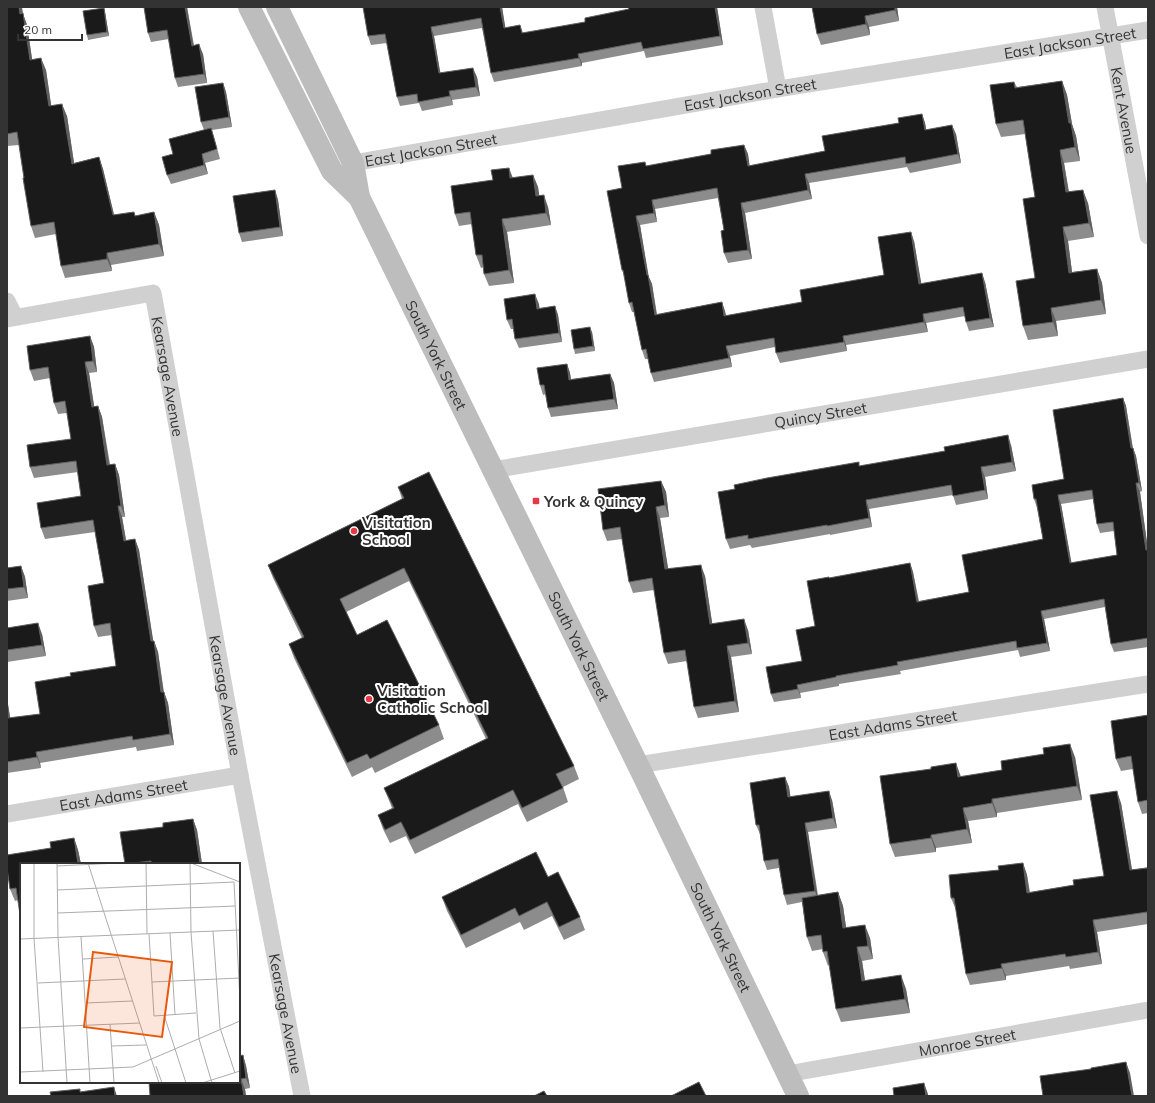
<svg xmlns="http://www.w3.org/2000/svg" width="1155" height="1103" viewBox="0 0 1155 1103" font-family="Mulish,sans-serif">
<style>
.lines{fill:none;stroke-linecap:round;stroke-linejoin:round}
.street{stroke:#d0d0d0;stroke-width:17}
.secondary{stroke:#bdbdbd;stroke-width:22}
.wall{fill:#8c8c8c;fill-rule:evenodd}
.shaded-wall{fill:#5f5f5f}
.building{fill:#1a1a1a;stroke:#5f5f5f;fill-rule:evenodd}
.poi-dot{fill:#e63946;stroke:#fff;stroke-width:1.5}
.labels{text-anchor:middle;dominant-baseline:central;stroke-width:4;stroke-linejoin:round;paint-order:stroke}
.street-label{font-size:15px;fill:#333;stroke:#fff}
.poi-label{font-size:15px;font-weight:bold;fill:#333;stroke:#fff;text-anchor:start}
.inset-road{fill:none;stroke:#adadad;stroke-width:1}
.view{fill:#e8590c;fill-opacity:0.15;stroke:#e8590c;stroke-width:2}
.inset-edge{fill:none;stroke:#333;stroke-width:2}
</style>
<rect width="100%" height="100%" fill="#fff"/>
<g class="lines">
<!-- street -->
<g class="street">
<path d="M763 7 778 89"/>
<path id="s1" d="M1105 7 1148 236"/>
<path id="s2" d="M353 163 778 89 1148 30"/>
<path d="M7 301 15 317"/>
<path id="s3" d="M7 319 153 293 240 775 302 1096"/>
<path id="s4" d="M493 470 1148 359"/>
<path id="s5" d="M638 765 1148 684"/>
<path id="s6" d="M7 814 240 775"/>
<path id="s7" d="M787 1074 1148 1010"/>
</g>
<!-- secondary -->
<g class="secondary">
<path d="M249 7 332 171 359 197"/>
<path id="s8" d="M277 7 353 163 359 197 638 765 798 1096"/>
</g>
</g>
<!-- wall -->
<path class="wall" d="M7 7 23 14 27 25 32 59 46 70 51 105 67 116 74 163 99 157 103 169 114 215 135 216 154 212 159 225 164 256 111 265 112 271 65 278 61 266 56 234 35 238 31 226 19 145 7 146Z
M144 7H187L194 45 203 54 207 83 178 87 175 78 169 39 151 42 148 33Z
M502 7 505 28 520 25 523 33 717 7 723 45 646 58 644 51 582 63V66L494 82 491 73 482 28 434 36 440 73 477 77 480 96 452 100 453 105 422 111 419 103 400 106 397 97 387 43 371 45 368 36Z
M812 7H897L899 21 869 27 870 35 821 45 817 34Z
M104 8 105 12 109 36 88 40 87 35Z
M1062 81 1067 95 1072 124 1076 136 1080 161 1064 163 1069 192 1088 203 1094 237 1068 241 1072 272 1097 269 1102 283 1106 314 1056 321 1058 336 1028 340 1023 326 1035 278V197L1025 134 1001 137 996 124 1014 82 1017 87Z
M223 83 226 92 232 127 212 130 220 159 205 163 208 174 171 184 167 175 173 154 204 130 201 122Z
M922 114 925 123 926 129 956 134 961 163 910 173 907 167 809 183 812 199 745 213 752 259 728 263 724 253V230L718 198 655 209 657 222 640 225 648 275 652 284 657 314 722 302 726 316 802 302 884 275 914 241 921 284 985 282 994 327 969 331 966 322 965 316 926 323 928 332 846 345 847 351 780 363 776 353 775 347 730 356 732 367 654 382 651 373 648 359H645L642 350 634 312H632L629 303 624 275 622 270V188L647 166 711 154 744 145 748 154 749 166 825 151Z
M509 168 513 178 533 175 538 187 539 195 548 207 551 225 507 232 514 283 489 286 484 274V267L481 268 476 255 472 224 459 226 455 214 493 180Z
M275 190 278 200 283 236 242 242 239 233Z
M539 304V308L555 306 558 315 562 342 519 348 515 339 514 329H511L507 320Z
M592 332 595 351 575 354 574 349Z
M90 336 94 347 97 372 89 373 94 406H98L102 417 110 464H115L119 475 125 517H122L126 540 135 539 139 550 153 641H154L158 652 164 692 168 703 174 745 137 751 136 747 40 763 41 768 7 773V698L10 718 40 714 71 676 116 666 112 635 98 637 94 626 104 583 95 532 45 539 41 528 81 496 78 472 34 478 30 467 71 439 67 413 58 414 54 403 50 378 34 381 30 370Z
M567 364 570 373 571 379 610 374 614 383 618 409 551 417 548 408 546 394 543 395 540 385Z
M1123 398 1126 406 1133 448 1136 456 1142 491 1140 492 1148 550V647L1114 652 1111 644 1105 607 1044 619 1050 651 1020 657 1018 650 900 671 901 674 839 684V686L800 693 801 698 774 702 771 694 802 661 815 626 829 578 910 563 913 572 919 601 969 592 1043 539 1037 508 1034 499 1064 479ZM1093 499 1097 524 1100 533 1114 531 1117 555 1071 563 1061 504Z
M1011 445 1016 471 985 477 988 499 956 505 953 495 869 509 872 527 830 535V534L752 548 750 545 730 549 726 539 860 466Z
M661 481 666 492 669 517 660 518 668 569 705 576 712 623 748 630 752 654 731 657 739 712 698 718 694 707 687 661 668 664 664 653 654 590 633 593 629 582 622 539 607 541 603 530Z
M398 487 574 766 579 779 563 787 568 802 527 822 518 804 415 854 406 836 390 843 383 829 378 815 392 808 384 788 486 739 409 581 346 612 357 635 439 725 444 739 375 773 372 767 352 777 294 658 289 644 302 638 273 578 268 565 402 499Z
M21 566 25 577 28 598 7 601V568Z
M7 628 42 634 46 656 7 662Z
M1148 715V813L1142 814 1138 802 1133 769 1121 771 1116 759Z
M1075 757 1082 800 997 813V817L968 821 972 843 936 848V852L895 857 890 844 961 777Z
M785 777 789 787 790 797 832 800 837 828 808 832 818 895 838 892 843 906 846 927 870 938 873 959 862 961 865 980 906 989 910 1013 841 1022 836 1009 829 965 828 966 823 952V949L812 951 807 937 802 902 787 905 784 895 779 868 767 870 764 861 760 834 756 825Z
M1121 803 1132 870 1148 867V924L1097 932 1102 964 1070 969 1069 966 1006 976V980L970 985 966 974 956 910 951 898 999 870 1023 863 1027 875 1030 892 1074 885 1104 876Z
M193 819 197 830 202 864H125L163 827Z
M74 838 78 850 81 864H21V921L18 900 15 901 10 889 7 868V855L51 848 50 842Z
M548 877 580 917 585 930 564 940 552 916 524 930 520 922 466 948 447 911 442 897Z
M243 1055 246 1066 250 1088 245 1089 246 1096H150L239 1082Z"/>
<!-- shaded-wall -->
<path class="shaded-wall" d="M19 7H22L23 14 27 25 34 72 30 60Z
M185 7H187L195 55 192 46Z
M500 7H502L507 37 504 28Z
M715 7H717L723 45 720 36Z
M895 7H897L899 21 895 10Z
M104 8 105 12 109 36 107 32Z
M865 16 869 27 870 35 866 24Z
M431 27 434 36 442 82 439 73Z
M199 44 203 54 207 83 204 74Z
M578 54 582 63V66L579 58Z
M41 58 46 70 53 118 49 106Z
M473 68 477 77 480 96 476 87Z
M1062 81 1067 95 1072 124 1076 136 1080 161 1075 147 1069 123Z
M223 83 226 92 232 127 229 117Z
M449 91 452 100 453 105 450 96Z
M62 104 67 116 76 176 72 164Z
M922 114 925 123 928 139 925 130Z
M952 125 956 134 961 163 958 154Z
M744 145 748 154 751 175 748 166Z
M1060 150 1064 163 1071 206 1066 192Z
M202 154 205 163 208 174 204 165Z
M99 157 103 169 117 227 113 215Z
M509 168 513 180 510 178Z
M805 174 809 183 812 199 808 190Z
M533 175 538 187 541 208 536 196Z
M275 190 278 200 283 236 280 227Z
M1083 190 1088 203 1094 237 1089 223Z
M544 195 548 207 551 225 546 213Z
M652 200 655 209 657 222 654 213Z
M741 203 745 213 752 259 748 250Z
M154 212 159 225 164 256 159 244Z
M636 216 640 225 650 284 647 275Z
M502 219 507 232 514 283 509 270Z
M1063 227 1068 241 1074 287 1069 273Z
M911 232 914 241 923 293 919 284Z
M107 253 111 265 112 271 107 259Z
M1097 269 1102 283 1106 314 1101 300Z
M982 273 985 282 994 327 990 318Z
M648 275 652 284 658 324 655 315Z
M535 294 539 304 541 318 537 309Z
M722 302 725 311 728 325 724 316Z
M555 306 558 315 562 342 559 333Z
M1051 308 1056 321 1058 336 1053 322Z
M923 314 926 323 928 332 924 322Z
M590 327 592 332 595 351 593 346Z
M90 336 94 347 97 372 93 361Z
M843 336 846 345 847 351 844 342Z
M726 346 730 356 732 367 729 358Z
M85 362 89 373 96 418 92 407Z
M567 364 570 373 572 389 569 380Z
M610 374 614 383 618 409 614 399Z
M1123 398 1126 406 1134 457 1131 448Z
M98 406 102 417 111 476 107 465Z
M1008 435 1011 445 1016 471 1012 462Z
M1133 448 1136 456 1142 491 1139 483Z
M115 464 119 475 125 517 121 506Z
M981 467 985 477 988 499 985 490Z
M661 481 666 492 669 517 665 505Z
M1136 483 1140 492 1148 550H1146Z
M1058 495 1061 504 1073 571 1070 563Z
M866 500 869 509 872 527 869 518Z
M118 506 122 517 128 552 124 541Z
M656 507 660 518 670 580 665 569Z
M135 539 139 550 155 652 151 641Z
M910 563 913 572 920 610 917 602Z
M701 565 705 576 714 635 710 624Z
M21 566 25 577 28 598 24 587Z
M1041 611 1044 619 1050 651 1047 643Z
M744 619 748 630 752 654 748 643Z
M38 623 42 634 46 656 42 645Z
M154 641 158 652 165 703 161 692Z
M727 646 731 657 739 712 735 701Z
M797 685 800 693 801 698 798 689Z
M164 692 168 703 174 745 170 734Z
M7 698 12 729 8 718 7 711Z
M1070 744 1075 757 1082 800 1077 786Z
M36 752 40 763 41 768 37 757Z
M956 763 961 777H958Z
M785 777 789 787 792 806 788 797Z
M829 791 832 800 837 828 833 818Z
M1117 791 1121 803 1134 882 1130 870Z
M992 799 997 813V817L992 803Z
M963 808 968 821 972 843 967 829Z
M193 819 197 830 202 864H200Z
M805 823 808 832 818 900 815 891Z
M931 835 936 848V852L931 838Z
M74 838 78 850 81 864H78Z
M1023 863 1027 875 1031 905 1027 893Z
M838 892 843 906 848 941 843 928Z
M1093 920 1097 932 1102 964 1098 952Z
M865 925 870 938 873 959 868 946Z
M857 947 862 961 867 995 862 981Z
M1001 964 1006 976V980L1002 968Z
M901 975 906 989 910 1013 905 999Z
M243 1055 246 1066 250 1088 246 1078Z
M1126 1062 1130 1073 1134 1096H1132Z
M241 1079 245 1089 246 1096H244Z
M924 1083 928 1094V1096H926Z
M114 1087 117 1096H115Z"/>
<!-- building -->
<path class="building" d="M7 7H19L20 14 23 13 30 60 41 58 49 106 62 104 72 164 99 157 113 215 134 212 135 216 154 212 159 244 107 253V259L61 266 54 222 31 226 23 178H24L17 132 7 134Z
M144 7H185L192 46 199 44 204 74 175 78 167 30 148 33Z
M363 7H500L504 28 520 25 522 33 585 22V18L629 9 628 7H715L720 36 643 49 641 42 578 54 579 58 491 73 481 18 431 27 439 73 473 68 476 87 449 91 450 96 418 102 417 94 397 97 385 34 368 36Z
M812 7H895V10L865 16 866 24 817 34Z
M104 8 107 32 87 35 83 11Z
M1062 81 1069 123H1071L1075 147 1060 150 1066 192 1083 190 1089 223 1063 227 1069 273 1097 269 1101 300 1051 308 1053 322 1023 326 1016 281 1035 278 1023 199 1035 197 1023 120 996 124 990 85 1014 82 1015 88Z
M223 83 229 117 201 122 195 87Z
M922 114 925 130 952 125 958 154 906 164 905 157 805 174 808 190 741 203 748 250 724 253 721 231 724 230 717 188 652 200 654 213 636 216 647 275H648L655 315 722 302 724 316 802 302 800 290 884 275 878 237 911 232 919 284 982 273 990 318 966 322 963 307 923 314 924 322 843 336 844 342 776 353 774 338 726 346 729 358 651 373 646 349 642 350 632 302 629 303 623 270H622L607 191 622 188 618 166 645 162 646 166 711 154V150L744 145 748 166 825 151 822 136 899 123 898 118Z
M211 128 217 149 202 154 204 165 167 175 162 157 173 154 169 139Z
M509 168 510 178 533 175 536 196 544 195 546 213 502 219 509 270 484 274 482 255H476L470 212 455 214 451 186 493 180 491 170Z
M275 190 280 227 239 233 233 196Z
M535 294 537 309 555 306 559 333 515 339 512 319 507 320 504 299Z
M590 327 593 346 574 349 571 330Z
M90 336 93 361 85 362 92 407 98 406 107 465 115 464 121 506H118L124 541 135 539 151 641H154L161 692H164L170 734 133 740 132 736 36 752 37 757 7 762V711L8 718 40 714 35 682 71 676 70 673 116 666 110 623 94 626 88 586 104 583 93 520 41 528 37 503 81 496 76 461 30 467 27 445 71 439 65 401 54 403 48 367 30 370 27 346Z
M567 364 569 380 610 374 614 399 548 408 544 385H540L537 368Z
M1123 398 1131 448H1133L1139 483H1136L1146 550H1148V638L1111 644 1104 599 1041 611 1047 643 1017 648 1016 641 897 662 898 665 836 676V677L797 685 798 689 771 694 766 667 802 661 796 630 815 626 807 581 829 577V578L910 563 917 602 969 592 962 555 1043 539 1036 499H1034L1032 485 1064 479 1053 410ZM1092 490 1097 524 1113 522 1117 555 1070 563 1058 495Z
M1008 435 1012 462 981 467 985 490 953 496 951 485 866 500 869 518 827 526V525L748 539V535L726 539 718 492 735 489 734 485 767 478 859 462V466L945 451 944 447Z
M429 472 574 766 556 774 563 788 522 808 513 790 410 840 401 822 385 830 378 815 394 808 384 788 488 738 404 568 340 599 357 635 387 620 439 725 370 759 367 754 347 763 289 644 304 637 268 565 404 498 398 487Z
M661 481 665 505 656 507 665 569 701 565 710 624 744 619 748 643 727 646 735 701 694 707 685 650 664 653 652 578 629 582 620 527 603 530 598 489Z
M21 566 24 587 7 589V568Z
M38 623 42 645 7 650V628Z
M1148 715V800L1138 802 1131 756 1116 759 1111 721Z
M1070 744 1077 786 992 799V803L963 808 967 829 931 835V838L890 844 880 776 931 769V767L956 763 958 777 1002 770 1001 761 1044 754 1043 748Z
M785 777 788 797 829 791 833 818 805 823 815 891 784 895 778 859 764 861 759 825H756L750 783Z
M1117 791 1130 870 1148 868V918L1147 912 1093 920 1098 952 1066 957 1065 954 1001 964 1002 968 966 974 954 898H951L949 875 999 870 998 866 1023 863 1027 893 1074 885 1073 880 1104 876 1090 795Z
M193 819 200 864H151V861L125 864 120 832 163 827V823Z
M74 838 78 864H21V921L16 888 10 889 7 868V855L51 848 50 842Z
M536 852 548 877 558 872 580 917 559 927 547 902 519 916 515 908 461 935 442 897Z
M838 892 843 928 865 925 868 946 857 947 862 981 901 975 905 999 836 1009 827 951 823 952 821 935 807 937 802 898Z
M243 1055 246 1078 241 1079 244 1096H150L149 1082H239V1056Z
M1126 1062 1132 1096H1043L1040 1076 1091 1069V1068Z
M699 1082 706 1096H671Z
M924 1083 926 1096H894L893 1088Z
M114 1087 115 1096H51L50 1092 80 1089V1092Z
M544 1091 547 1096H534Z"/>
<!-- markers -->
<g class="poi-dot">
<rect x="532" y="497" width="8" height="8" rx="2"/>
<circle cx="354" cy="531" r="4"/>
<circle cx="369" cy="699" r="4"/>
</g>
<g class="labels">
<!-- street labels -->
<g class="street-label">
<text stroke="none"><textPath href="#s2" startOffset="727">East Jackson Street</textPath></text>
<text stroke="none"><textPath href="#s2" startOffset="403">East Jackson Street</textPath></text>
<text stroke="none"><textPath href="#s1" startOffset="105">Kent Avenue</textPath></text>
<text stroke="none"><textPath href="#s2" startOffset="79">East Jackson Street</textPath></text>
<text stroke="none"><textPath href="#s8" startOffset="384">South York Street</textPath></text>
<text stroke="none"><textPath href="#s3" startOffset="233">Kearsage Avenue</textPath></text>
<text stroke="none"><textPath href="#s4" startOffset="332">Quincy Street</textPath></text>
<text stroke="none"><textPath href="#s8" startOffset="708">South York Street</textPath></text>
<text stroke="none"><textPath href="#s3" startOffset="557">Kearsage Avenue</textPath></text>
<text stroke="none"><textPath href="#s5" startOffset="258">East Adams Street</textPath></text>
<text stroke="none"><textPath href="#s6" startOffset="118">East Adams Street</textPath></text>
<text stroke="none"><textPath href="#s8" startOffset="1032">South York Street</textPath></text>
<text stroke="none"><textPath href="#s3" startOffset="881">Kearsage Avenue</textPath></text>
<text stroke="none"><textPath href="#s7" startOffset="183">Monroe Street</textPath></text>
</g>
<!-- poi labels -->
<g class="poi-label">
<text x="544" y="501">York &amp; Quincy</text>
<text x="362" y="522">Visitation<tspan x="362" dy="17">School</tspan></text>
<text x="377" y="690">Visitation<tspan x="377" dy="17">Catholic School</tspan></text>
</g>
</g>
<!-- overview -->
<g transform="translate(20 863)">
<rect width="220" height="220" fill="#fff"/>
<path class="inset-road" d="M14 0V75L23 209M37 0 38 74 47 220M68 0 139 220M126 0 127 71M170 0 171 69 179 176 192 220M171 0 220 19M37 3 98 0M37 27 214 19 220 138M38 50 215 43M193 68 200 165 215 210M150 70 155 152M129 71 134 153 176 150M61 73 70 220M0 76 220 67M63 96 98 94M132 119 220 115M18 120 105 116M66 140 112 138M144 152 166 220M90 161 94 220M0 165 120 160M91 183 126 182M136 203 142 220M0 209 113 204 220 158M182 220 220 208"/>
<path class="view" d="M73 89 152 99 142 174 64 164Z"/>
<rect width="220" height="220" class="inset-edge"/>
</g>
<!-- border -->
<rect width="1155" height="1103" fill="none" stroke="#333333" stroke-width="16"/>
<!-- scale -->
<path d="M18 34v6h64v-6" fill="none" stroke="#333333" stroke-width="2"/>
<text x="24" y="34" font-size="12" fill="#333333" stroke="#ffffff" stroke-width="3" paint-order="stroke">20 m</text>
</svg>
